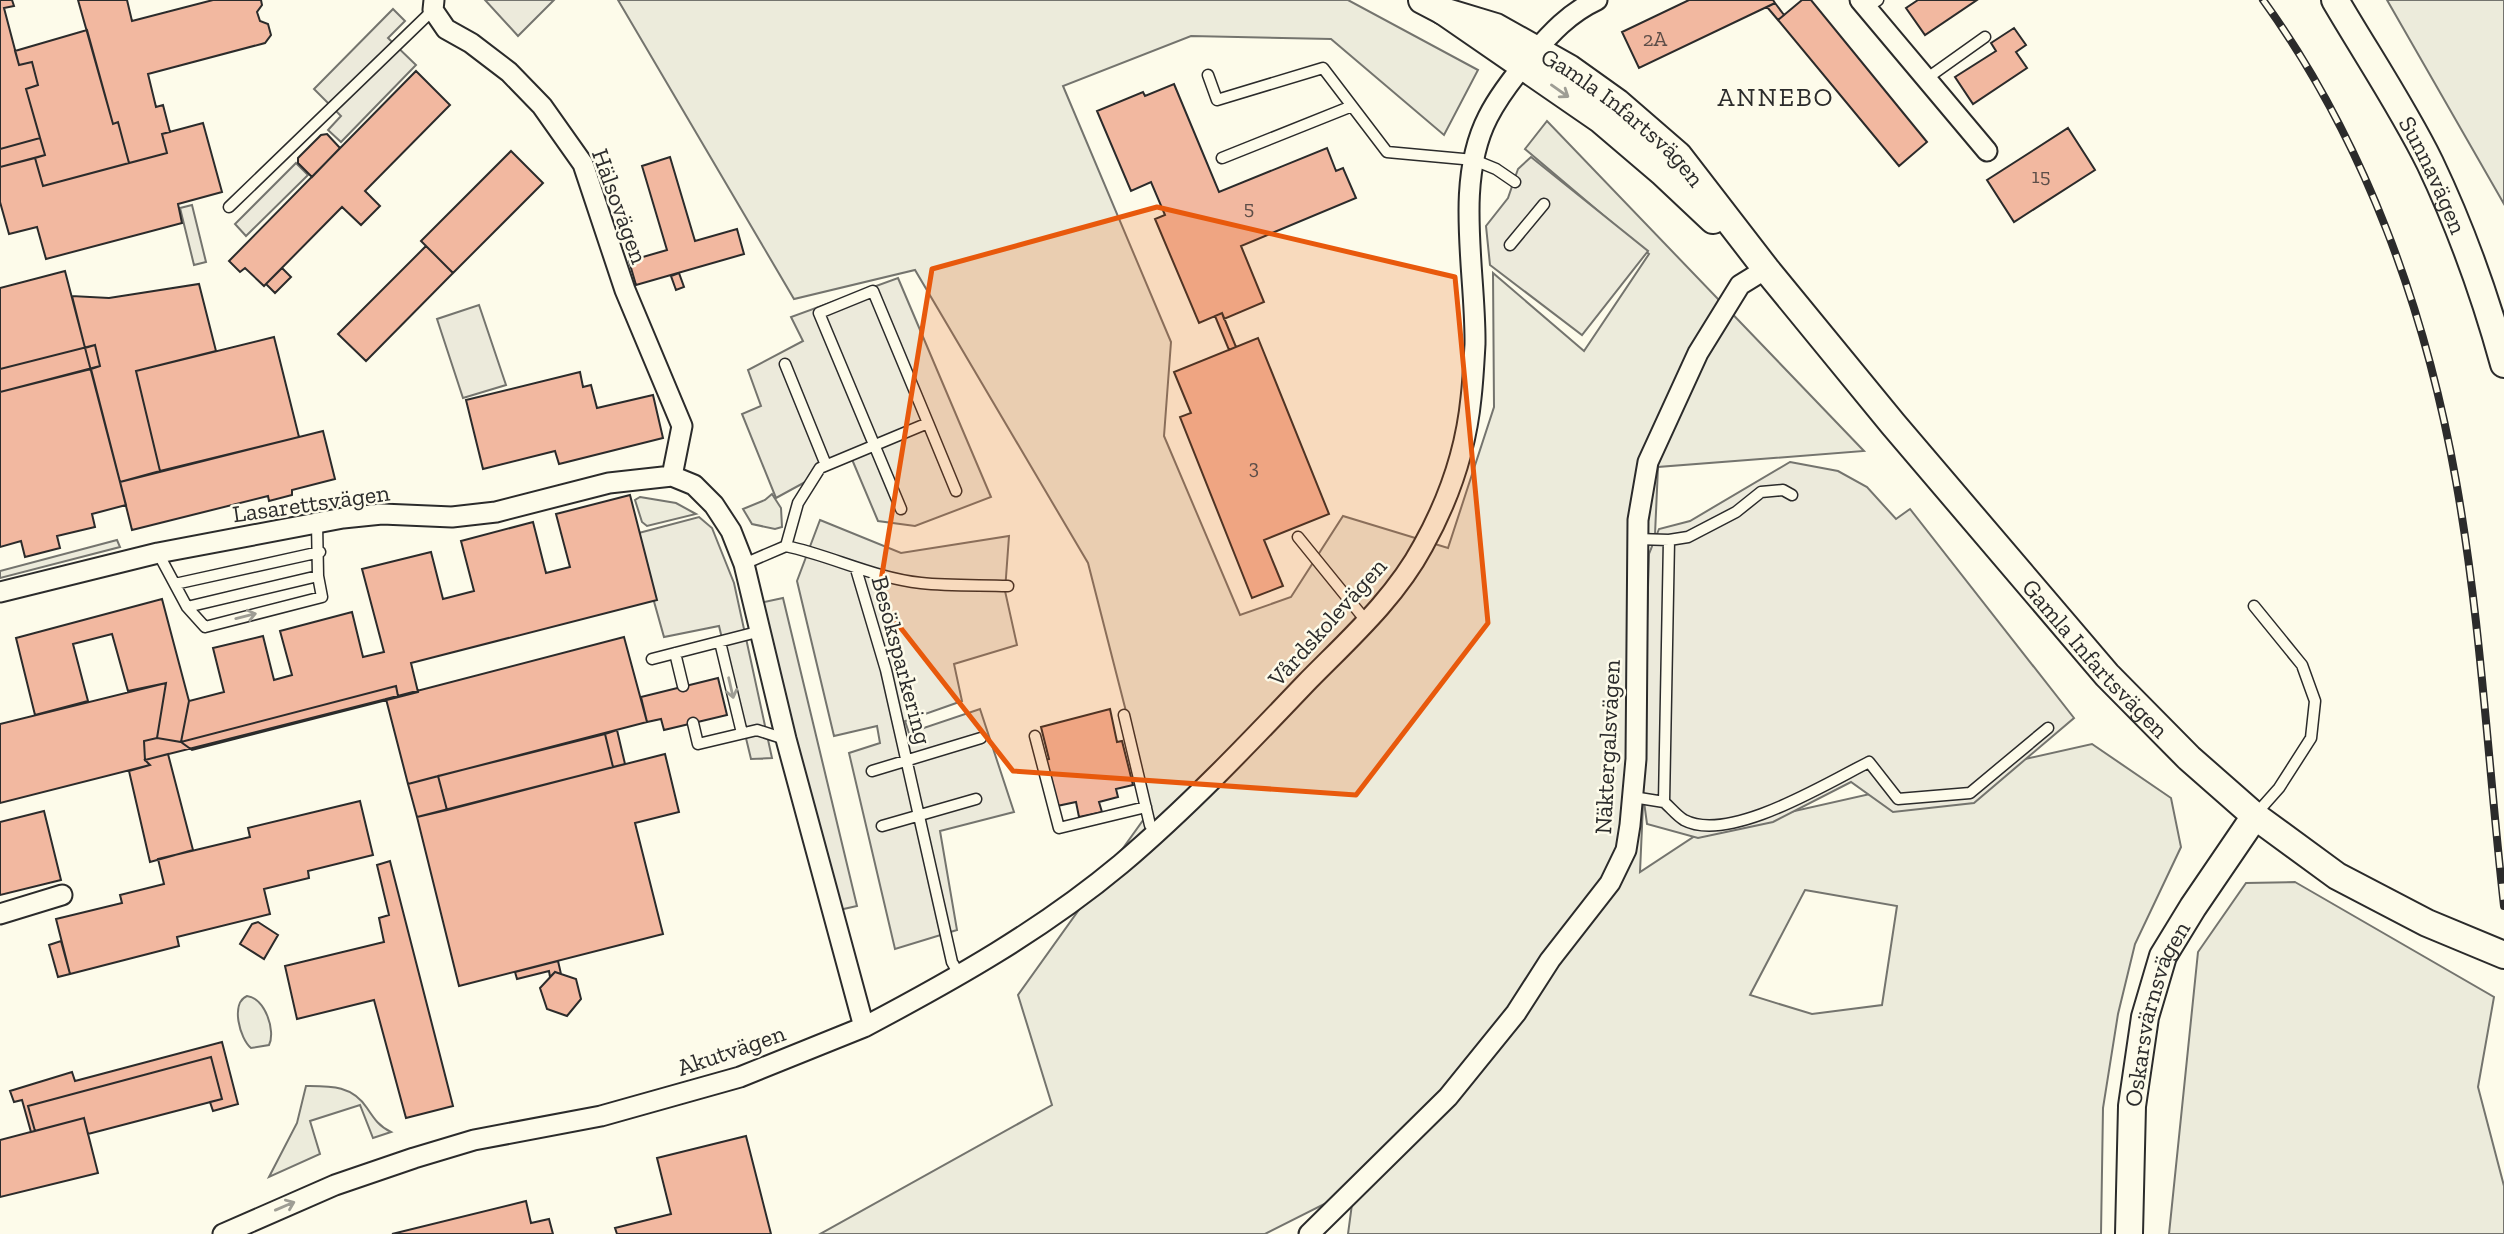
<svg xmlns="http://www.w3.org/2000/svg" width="2504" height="1234" viewBox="0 0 2504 1234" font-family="'Zilla Slab',serif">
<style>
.green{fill:#ecebdb;stroke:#74746e;stroke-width:2;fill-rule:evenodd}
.parking{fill:#eceadb;stroke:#74746e;stroke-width:2}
.building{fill:#f2b8a0;stroke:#2b2b2b;stroke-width:2}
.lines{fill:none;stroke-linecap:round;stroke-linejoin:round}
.lane-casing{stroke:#2b2b2b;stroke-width:13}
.street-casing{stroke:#2b2b2b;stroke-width:23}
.secondary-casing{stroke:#2b2b2b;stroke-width:30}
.lane{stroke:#fdfbea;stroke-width:10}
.street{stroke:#fdfbea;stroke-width:19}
.secondary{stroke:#fdfbea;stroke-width:26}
.rail-casing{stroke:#2b2b2b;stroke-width:8}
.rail{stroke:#fdfbea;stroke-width:5;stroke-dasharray:16;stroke-linecap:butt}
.oneway{stroke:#9e9d94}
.marked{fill:#e8590c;fill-opacity:0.2;stroke:#e8590c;stroke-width:5;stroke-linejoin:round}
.labels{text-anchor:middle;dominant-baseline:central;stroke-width:5;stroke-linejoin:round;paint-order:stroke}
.number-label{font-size:21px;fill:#5d4e48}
.street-label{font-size:24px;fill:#2b2b2b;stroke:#fdfbea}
.neighbourhood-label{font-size:26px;letter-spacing:2px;fill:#2b2b2b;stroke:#fdfbea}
</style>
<rect width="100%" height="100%" fill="#fdfbea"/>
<!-- green -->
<path class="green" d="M618 0H1348L1478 70 1444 135 1331 39 1191 36 1063 86 1171 342 1164 436 1240 615 1291 597 1343 516 1448 548 1494 407 1493 273 1584 351 1649 254 1525 149 1547 121 1864 451 1658 467 1640 872 1701 832 2092 744 2171 798 2181 847 2135 944 2118 1014 2103 1108 2101 1234H1348L1354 1189 1265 1234H820L1052 1105 1018 995 1151 809 1088 563 915 270 794 299ZM1805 890 1897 906 1882 1005 1812 1014 1750 995Z
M2387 0H2504V204Z
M772 494 781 508 782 527 775 529 752 524 743 509 765 500Z
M640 497 676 503 696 514 647 526 642 522 635 500Z
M117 540 120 547 0 578V571Z
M2295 882 2494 997 2478 1087 2504 1186V1234H2169L2198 952 2246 883Z
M247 996C265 998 276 1031 269 1045L251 1048C240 1039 230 1003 247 996Z
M306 1086C330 1086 352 1085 367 1108 375 1120 379 1126 391 1132L373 1138 360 1105 310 1121 320 1154 269 1177 297 1123Z"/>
<!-- parking -->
<path class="parking" d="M485 0H554L518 36Z
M393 9 405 21 388 38 416 65 341 142 328 130 341 116 314 89Z
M1531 157 1648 251 1582 335 1490 265 1486 226 1508 198 1518 169Z
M296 163 308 175 246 236 235 224Z
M192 205 206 262 194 265 180 208Z
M898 278 991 497 915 526 878 521 851 457 776 498 742 414 761 406 748 370 803 341 791 317Z
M479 305 506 385 463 398 437 319Z
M1790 462 1838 471 1867 487 1896 519 1910 509 2074 718 1974 803 1893 812 1851 782 1773 822 1698 838 1647 824 1642 787 1649 554 1659 529 1690 521Z
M699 517 712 528 734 583 772 758 751 759 719 626 664 637 635 534Z
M820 520 901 553 1009 536 1005 591 1017 645 954 664 962 701 905 721 909 733 980 709 1014 812 940 831 957 930 895 949 849 753 880 743 877 726 834 736 797 581Z
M783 598 857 906 839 910 760 603Z"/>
<!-- building -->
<path class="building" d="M0 0H12L14 6 4 8 19 65 32 62 38 85 26 89 40 138 0 149Z
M78 0H127L132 21 213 0H261L262 5 257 12 260 21 268 24 271 35 265 43 148 74 156 107 163 105 170 132 162 134 167 153 129 163 118 122 113 124Z
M1689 0H1773L1775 3 1639 68 1622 32Z
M1802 0H1811L1927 142 1899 166 1778 20Z
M1918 0H1977L1925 35 1906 8Z
M1775 3 1784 15 1778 20 1767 7Z
M2014 28 2026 45 2016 52 2027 68 1973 104 1955 77 1996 51 1991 43Z
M87 30 113 124 118 122 129 163 43 186 35 158 45 155 26 89 38 85 32 62 19 65 15 51Z
M416 71 450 105 365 191 380 206 361 225 342 207 264 286 245 268 240 272 229 261Z
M1174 84 1219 192 1327 148 1336 171 1343 168 1356 198 1241 246 1264 302 1224 319 1222 313 1199 323 1155 219 1165 215 1151 182 1131 191 1097 111 1143 92 1145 96Z
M203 123 222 192 178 204 182 223 46 259 37 227 9 234 0 202V167L35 158 43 186 167 153 162 134Z
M2068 128 2095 170 2014 222 1987 180Z
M327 134 340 148 312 177 298 163V158L321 135Z
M40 138 45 155 0 167V149Z
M511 151 543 183 453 273 421 241Z
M670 157 695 241 737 229 744 254 636 285 629 261 667 250 642 166Z
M426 246 453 273 366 361 338 334Z
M282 268 291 277 275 293 266 284Z
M65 271 126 505 92 514 95 527 57 536 60 548 25 557 21 541 0 547V288Z
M679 273 684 287 676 290 671 276Z
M199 284 216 351 136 371 160 471 120 482 91 369 100 366 95 345 85 348 72 296 109 298Z
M1222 313 1236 347 1229 350 1215 316Z
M274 337 299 437 160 471 136 371Z
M1258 338 1329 514 1264 540 1283 586 1252 598 1180 417 1191 413 1174 372Z
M95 345 100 366 0 392V369Z
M91 369 126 505 92 514 95 527 57 536 60 548 25 557 21 541 0 547V392Z
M580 372 583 387 591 385 597 408 653 395 663 438 559 464 555 451 483 469 466 400Z
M323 431 335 479 292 490V495L269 501 268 496 132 530 120 482Z
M630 495 657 600 411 663 418 692 192 750 181 742 189 701 224 692 213 648 263 636 274 680 292 675 280 631 352 612 363 657 384 652 362 569 431 552 443 599 474 591 461 541 533 522 546 573 570 567 556 514Z
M162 599 189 701 181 742 157 738 166 683 128 691 112 634 73 644 88 701 35 715 16 638Z
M624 637 647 722 408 784 386 699Z
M718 678 727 715 664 730 661 719 647 722 641 697Z
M166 683 157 738 144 741 145 760 150 765 0 803V724Z
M396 686 398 696 145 760 144 741 157 738 181 742Z
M1110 709 1117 742 1122 741 1133 785 1116 789 1118 797 1099 802 1102 812 1079 817 1076 802 1057 806 1045 760 1049 759 1041 727Z
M617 730 625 764 613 767 605 734Z
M605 734 613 767 447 810 438 776Z
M168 754 193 850 150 862 129 771 150 765 145 760Z
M665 754 679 812 635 823 663 934 459 986 417 817Z
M438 776 447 810 417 817 408 784Z
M360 801 373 855 308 871 309 878 264 889 270 914 177 937 179 946 70 974 56 919 122 903 120 895 164 884 158 859 250 837 248 828Z
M44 811 61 880 0 895V822Z
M390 861 453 1106 406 1118 374 1000 297 1019 285 966 384 942 379 918 389 915 377 865Z
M258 922 278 935 264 959 240 944 252 924Z
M61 941 70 974 58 977 49 945Z
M558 961 561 974 555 972 550 977 549 971 517 979 515 972Z
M555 972 576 979 581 999 567 1016 547 1009 540 988Z
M222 1042 238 1104 213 1111 210 1102 222 1099 211 1057 28 1106 35 1131 31 1132 22 1100 14 1102 10 1091 72 1072 75 1081Z
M211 1057 222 1099 88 1134 84 1118 35 1131 28 1106Z
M84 1118 98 1173 0 1197V1140Z
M746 1136 771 1234H617L615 1228 671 1214 657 1158Z
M526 1201 531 1223 549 1219 553 1234H392Z"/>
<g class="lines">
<defs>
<path id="lane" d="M1866 8 1878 0
M1208 75 1217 100 1323 68 1387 152 1474 160 1496 169 1515 182
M1926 79 1985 37
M1222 158 1352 106
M229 207 433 10
M1510 245 1544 204
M785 364 826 465
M928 423 956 491
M1298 537 1367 622
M1637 539 1669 540 1688 537 1736 512 1761 492 1783 490 1792 495
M1669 540 1664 802C1670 807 1677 816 1684 820 1729 844 1827 783 1869 762L1898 799 1970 793 2048 728
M786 546 798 503 820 468 928 423 873 291 819 313 901 509
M786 546C832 556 874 578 921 583 949 586 979 585 1008 586
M158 553 187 607 205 627 322 597 318 576 317 523
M744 564 786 546
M856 569 886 670 952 962 960 976
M175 584 320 552
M2254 606 2302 665 2315 701 2311 738 2279 788 2255 815
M187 607 318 576
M720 642 742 733
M675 653 683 686
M652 659 761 631
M1124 715 1150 825 1156 833
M693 723 698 744 757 730 785 739
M1035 736 1059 828 1146 807
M872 771 981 738
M1633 797 1664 802
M882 826 976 799"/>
<path id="street" d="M434 0 433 10 446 29 471 43 509 72 542 106 583 164 625 290 682 426 672 476
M1860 0 1987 151
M0 592 158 553 343 518 382 514 452 517 496 512 609 483 672 476 694 485 714 505 731 531 744 564 786 739 864 1027 740 1077 601 1116 474 1140 414 1158 335 1185 223 1234
M0 914 62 895
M864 1027C955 979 1042 930 1121 864 1187 808 1246 746 1305 684 1347 641 1394 600 1423 546 1448 501 1466 449 1471 398 1473 381 1474 362 1475 344 1476 272 1454 183 1488 117 1499 95 1515 75 1531 56 1551 33 1569 13 1597 0
M1309 1234 1448 1097 1516 1013 1550 960 1610 883 1626 850 1630 825 1636 759 1638 520 1648 462 1698 353 1740 285 1766 269"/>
<g id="secondary">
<path d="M1422 0 1443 11 1601 120 1662 172 1713 220"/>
<path id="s1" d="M2335 0C2366 53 2403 108 2430 163 2461 228 2485 295 2504 364"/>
<path id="s2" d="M1443 11 1496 27 1569 68 1618 103 1678 155 1766 269 1893 424 2107 675 2189 758 2255 816 2337 876 2427 923 2504 955"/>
<path id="s3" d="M2129 1234 2132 1106 2145 1017 2163 956 2193 907 2255 816"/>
</g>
</defs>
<!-- lane casing -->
<use href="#lane" class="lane-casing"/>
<!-- street casing -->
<use href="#street" class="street-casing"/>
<!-- secondary casing -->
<use href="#secondary" class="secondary-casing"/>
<!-- lane -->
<use href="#lane" class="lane"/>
<!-- street -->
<use href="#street" class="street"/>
<!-- secondary -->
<use href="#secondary" class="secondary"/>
<defs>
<path id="rail" d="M2263 0C2365 141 2426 311 2456 481 2481 621 2488 765 2504 906"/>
</defs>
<!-- rail casing -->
<use href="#rail" class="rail-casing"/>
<!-- rail -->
<use href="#rail" class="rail"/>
</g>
<!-- one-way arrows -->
<defs><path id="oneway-shaft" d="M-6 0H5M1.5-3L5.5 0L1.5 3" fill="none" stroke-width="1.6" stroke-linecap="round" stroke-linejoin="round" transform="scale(1.75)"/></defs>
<g class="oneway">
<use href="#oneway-shaft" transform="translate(1560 91) rotate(35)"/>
<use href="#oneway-shaft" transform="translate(246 616) rotate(-14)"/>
<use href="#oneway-shaft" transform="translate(731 688) rotate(77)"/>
<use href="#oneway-shaft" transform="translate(285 1206) rotate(-23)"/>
</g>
<!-- marked area -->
<path class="marked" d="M1157 207 1455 277 1488 623 1356 795 1013 771 878 599 932 269Z"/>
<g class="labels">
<!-- number labels -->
<g class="number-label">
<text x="1655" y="38">2A</text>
<text x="2041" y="175">15</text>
<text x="1249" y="207">5</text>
<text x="1254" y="466">3</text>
</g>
<!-- street labels -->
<g class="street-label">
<text stroke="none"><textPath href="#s2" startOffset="212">Gamla Infartsvägen</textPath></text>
<text stroke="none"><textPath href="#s1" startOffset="201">Sunnavägen</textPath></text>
<text transform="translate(620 206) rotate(70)">Hälsovägen</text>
<text transform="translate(311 503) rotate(-8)">Lasarettsvägen</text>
<text transform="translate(1327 622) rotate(-48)">Vårdskolevägen</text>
<text stroke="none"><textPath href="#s2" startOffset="933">Gamla Infartsvägen</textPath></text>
<text transform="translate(902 660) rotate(75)">Besöksparkering</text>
<text transform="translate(1607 747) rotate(-87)">Näktergalsvägen</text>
<text stroke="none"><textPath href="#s3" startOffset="224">Oskarsvärnsvägen</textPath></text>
<text transform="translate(731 1050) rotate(-19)">Akutvägen</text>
</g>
<!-- neighbourhood labels -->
<g class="neighbourhood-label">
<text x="1776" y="97">ANNEBO</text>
</g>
</g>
</svg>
